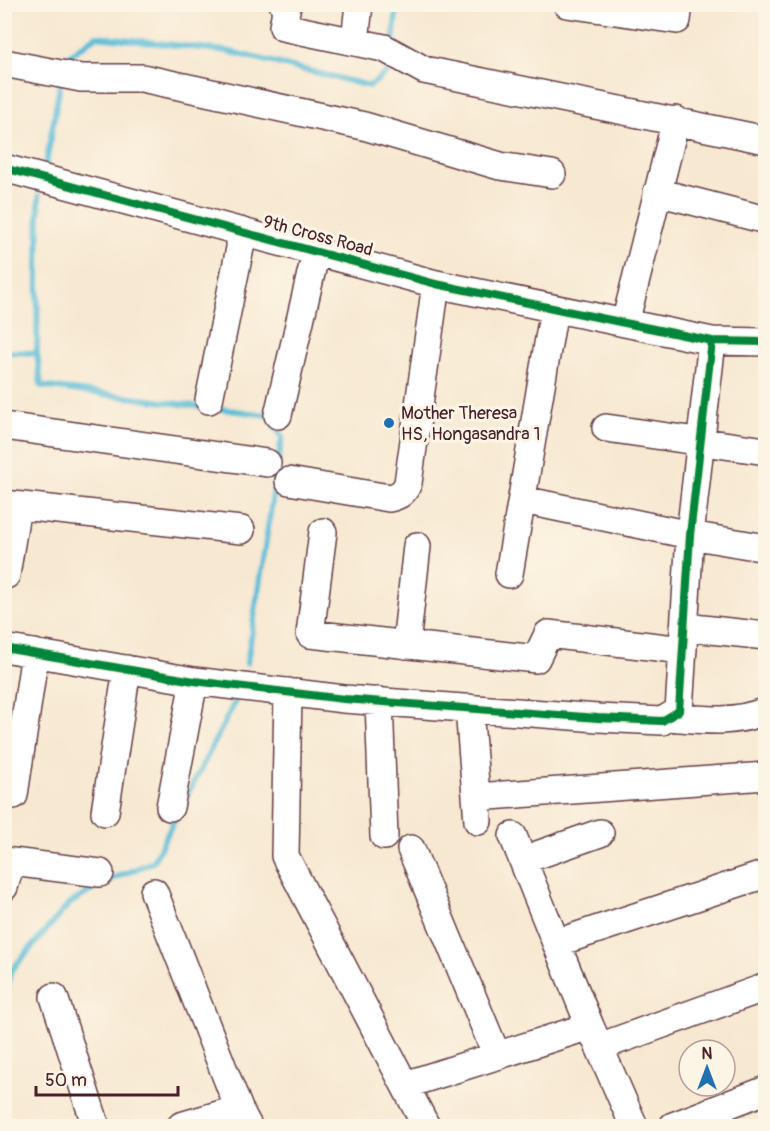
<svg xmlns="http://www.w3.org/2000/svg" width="770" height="1131" viewBox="0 0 770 1131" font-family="Pangolin,sans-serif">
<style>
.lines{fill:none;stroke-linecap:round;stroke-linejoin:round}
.stream{stroke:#5abdd8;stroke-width:6}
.minor-casing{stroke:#643d44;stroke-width:30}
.minor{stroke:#fff;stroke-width:27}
.cycleway-casing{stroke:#fcf5e5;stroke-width:11}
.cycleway{stroke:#00873e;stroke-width:8}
.poi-dot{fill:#1f6fb2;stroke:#fcf5e5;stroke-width:2}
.labels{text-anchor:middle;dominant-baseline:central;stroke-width:6;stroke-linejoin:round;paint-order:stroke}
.street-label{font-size:18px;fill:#4a1f2b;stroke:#fcf5e5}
.poi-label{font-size:18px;fill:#4a1f2b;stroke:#fcf5e5;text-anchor:start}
</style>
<rect width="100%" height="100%" fill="#fcf5e5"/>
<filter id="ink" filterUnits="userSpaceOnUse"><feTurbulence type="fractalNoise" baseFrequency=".0167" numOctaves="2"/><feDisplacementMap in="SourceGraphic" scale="12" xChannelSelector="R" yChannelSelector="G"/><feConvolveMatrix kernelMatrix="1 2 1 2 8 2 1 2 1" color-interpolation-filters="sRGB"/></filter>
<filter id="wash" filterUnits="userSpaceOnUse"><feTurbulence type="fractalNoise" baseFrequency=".008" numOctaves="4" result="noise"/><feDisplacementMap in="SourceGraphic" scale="24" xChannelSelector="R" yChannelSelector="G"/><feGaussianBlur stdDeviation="1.35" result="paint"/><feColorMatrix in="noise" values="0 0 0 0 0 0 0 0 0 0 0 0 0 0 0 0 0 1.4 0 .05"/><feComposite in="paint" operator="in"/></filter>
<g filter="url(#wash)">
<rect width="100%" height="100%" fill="#f7e8d1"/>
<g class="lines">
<!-- stream -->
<path class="stream" d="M393 45 397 4
M66 58 96 36 227 51 370 86 390 70 391 61
M46 164 60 85
M39 196 37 353 41 386 203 407
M4 352 37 353
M213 408 268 415 282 437 247 663
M4 1003 10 972 69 904 109 880 153 862 236 700"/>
</g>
</g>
<g filter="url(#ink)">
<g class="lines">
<defs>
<path id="minor" d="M283 4 287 5 283 27 384 48 424 70 766 140
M567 4 677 20 679 4
M355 42 359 4
M4 63 81 78H142L364 126 500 166 552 174
M4 168 436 284 712 341 766 342
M657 192 766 220
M625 323 676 120
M209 400 240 248V231
M278 415 316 252
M4 426 267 463
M606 428 766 451
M289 481 389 498C399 496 404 493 408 483L436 284
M523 500 690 535 766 548
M4 504 241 530
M323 532 310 634 536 659 548 634 683 650
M509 574 554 309
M6 575 17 506
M684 627 766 636
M406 645 417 546
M4 648 194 681 344 699 598 718 662 721 679 711 690 535 712 341
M288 692 285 856 426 1126
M379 701 384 836
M469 708 478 821
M669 717C704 720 732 724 766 711
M14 795 35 653
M476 797 766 776
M170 807 194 681
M105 812 127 669
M513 836 556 943
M411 849 497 1056
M523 860 600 833
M4 861 100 873
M4 887 11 863
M154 892 239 1109 248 1126
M54 997 96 1126
M590 1026 556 943 766 874
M599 1047 766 987
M405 1085 590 1026 634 1126
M181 1126 239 1109
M673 1126 766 1090"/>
</defs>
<!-- minor casing -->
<use href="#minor" class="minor-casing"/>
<!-- minor -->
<use href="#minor" class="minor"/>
<defs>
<path id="cycleway" d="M4 168 436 284 712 341 766 342
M4 648 194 681 344 699 598 718 662 721 679 711 690 535 712 341"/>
</defs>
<!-- cycleway casing -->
<use href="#cycleway" class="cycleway-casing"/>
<!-- cycleway -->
<use href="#cycleway" class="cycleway"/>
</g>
</g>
<!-- markers -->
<circle class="poi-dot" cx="389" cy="423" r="6"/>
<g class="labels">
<!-- street labels -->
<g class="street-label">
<text transform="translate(318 236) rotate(15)">9th Cross Road</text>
</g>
<!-- poi labels -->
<g class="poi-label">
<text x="401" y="413">Mother Theresa<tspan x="401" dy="21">HS, Hongasandra 1</tspan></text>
</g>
</g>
<!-- margin -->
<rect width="770" height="1131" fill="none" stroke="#fcf5e5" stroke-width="24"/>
<!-- north arrow -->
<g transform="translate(707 1068)"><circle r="28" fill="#fcf5e5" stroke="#b59f9b" stroke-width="1.5"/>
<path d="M0-4.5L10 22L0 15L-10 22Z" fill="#1f6fb2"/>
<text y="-9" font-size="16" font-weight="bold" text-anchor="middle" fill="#4a1f2b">N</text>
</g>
<!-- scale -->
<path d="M36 1086v9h142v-9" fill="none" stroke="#4a1f2b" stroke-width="3"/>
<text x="45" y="1086" font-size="18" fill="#4a1f2b" stroke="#fcf5e5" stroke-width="4.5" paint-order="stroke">50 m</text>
</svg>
